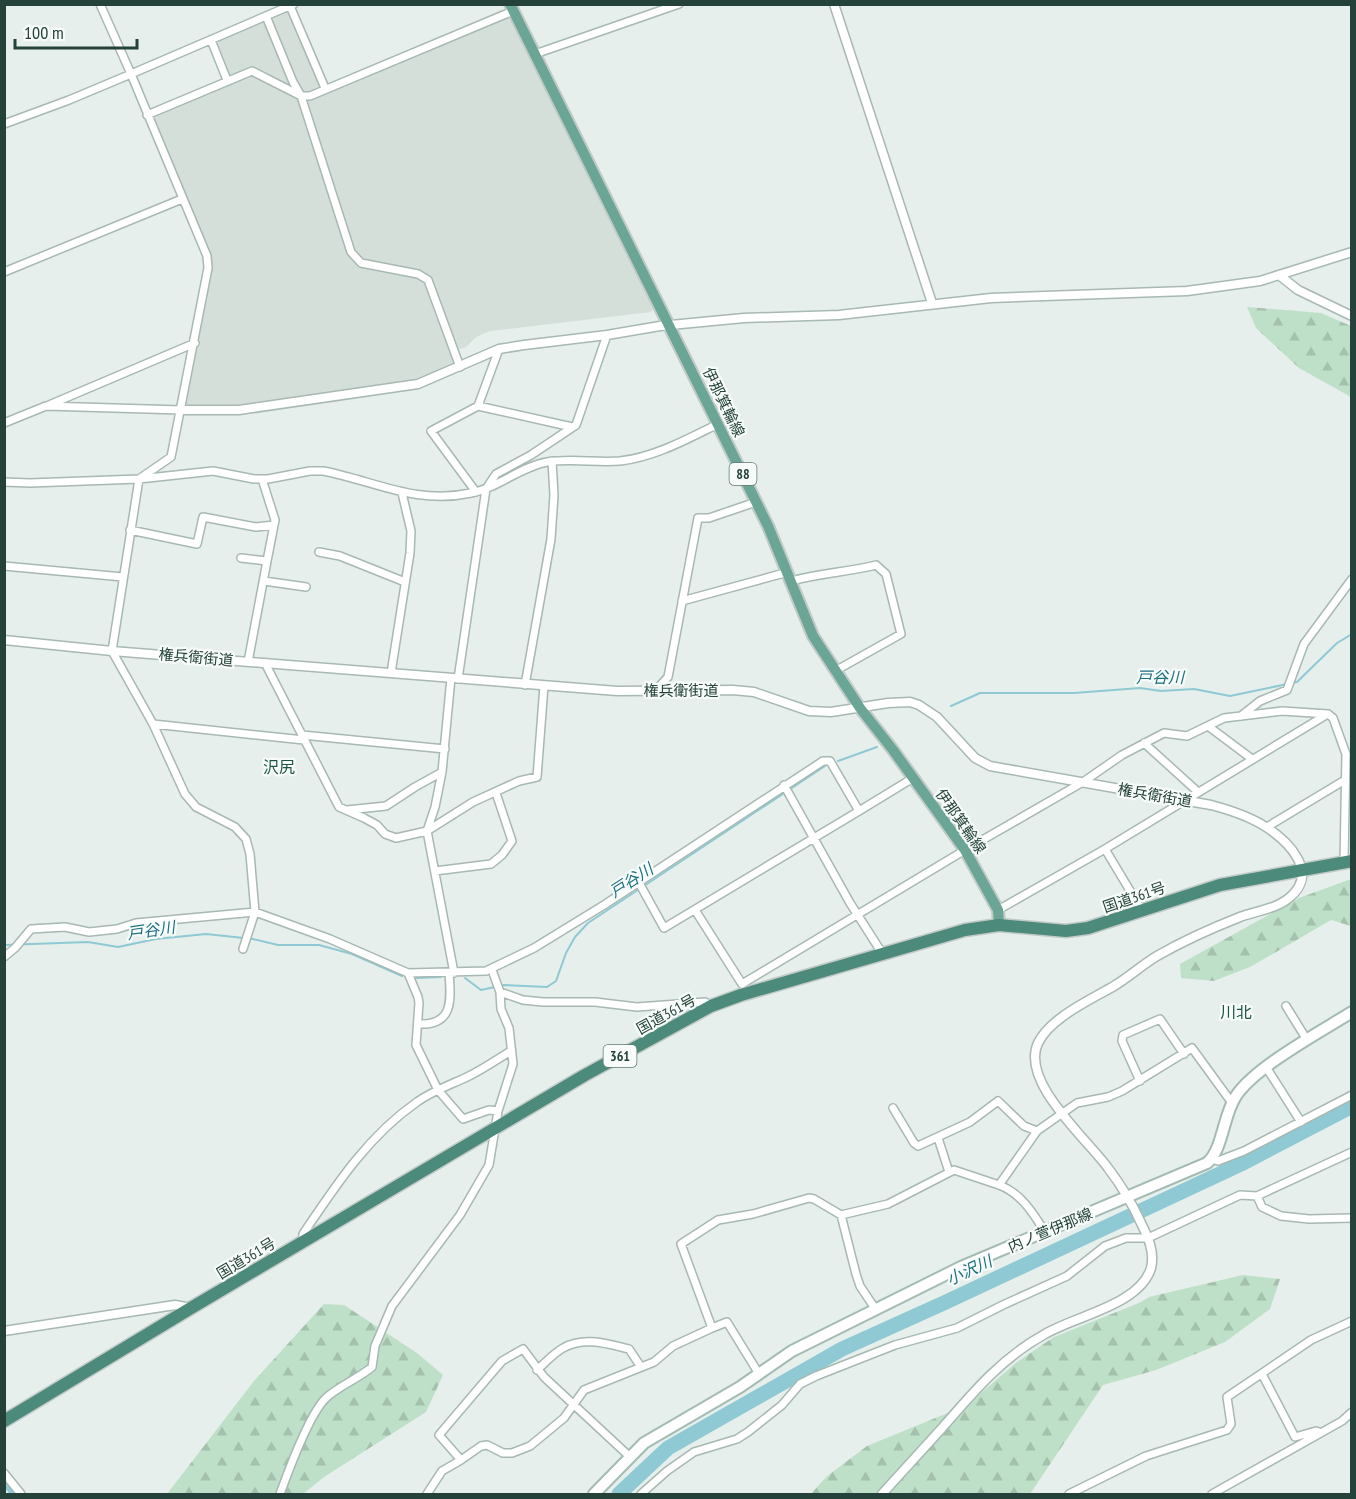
<svg xmlns="http://www.w3.org/2000/svg" width="1356" height="1499" viewBox="0 0 1356 1499" font-family="'PT Sans Narrow','Noto Sans JP',sans-serif">
<style>
.built{fill:#d4dfda}
.forest{fill:url(#forest-firs)}
.lines{fill:none;stroke-linecap:round;stroke-linejoin:round}
.stream{stroke:#8ec9d4;stroke-width:2}
.canal{stroke:#8ec9d4;stroke-width:8}
.river{stroke:#8ec9d4;stroke-width:15}
.minor-casing{stroke:#a8b8b2;stroke-width:10}
.tertiary-casing{stroke:#a8b8b2;stroke-width:11}
.secondary-casing{stroke:#a4bbb3;stroke-width:14}
.primary-casing{stroke:#c2cac8;stroke-width:14}
.trunk-casing{stroke:#c2cac8;stroke-width:15}
.minor{stroke:#fff;stroke-width:7}
.tertiary{stroke:#fff;stroke-width:8}
.secondary{stroke:#fff;stroke-width:10}
.primary{stroke:#6aa596;stroke-width:10}
.trunk{stroke:#4c8a7c;stroke-width:12}
.labels{text-anchor:middle;dominant-baseline:central;stroke-width:4.5;stroke-linejoin:round;paint-order:stroke}
.shield{fill:#f7fbf9;stroke:#637a73;stroke-width:1.5}
.shield-label{font-size:14px;font-weight:bold;fill:#24423a}
.street-label{font-size:15px;fill:#24423a;stroke:#f7fbf9}
.water-label{font-size:16px;font-style:italic;fill:#1c6f80;stroke:#f7fbf9}
.neighbourhood-label{font-size:16px;fill:#1f5548;stroke:#f7fbf9}
</style>
<defs>
<pattern id="forest-firs" width="22" height="20" patternUnits="userSpaceOnUse" patternTransform="scale(1.5)"><rect width="22" height="20" fill="#bfe0c8"/><path d="M5 1l3.5 6h-7zM16 11l3.5 6h-7z" fill="#a4c1ad"/></pattern>
</defs>
<rect width="100%" height="100%" fill="#e6efeb"/>
<!-- built -->
<path class="built" d="M290 6 325 88 507 13 653 309 651 312 490 331 476 337 466 347 454 351 460 367 418 384 239 410H181L207 256 147 115 227 80 211 40Z"/>
<!-- forest -->
<path class="forest" d="M1247 307 1321 313 1351 326V397L1299 368 1256 328Z
M1351 879V926L1331 920 1250 967 1214 981 1181 978 1180 964 1299 898Z
M1243 1275 1280 1279 1270 1309 1225 1342 1156 1370 1103 1385 1030 1494H811L826 1477 867 1446 967 1405 1017 1362 1054 1337 1139 1303 1149 1297Z
M324 1304 344 1305 417 1353 443 1375 426 1412 324 1477 303 1494H167L254 1381Z"/>
<g class="lines">
<!-- stream -->
<path class="stream" d="M951 706 980 693H1074L1140 688 1161 691 1194 689 1230 696 1297 682 1337 643 1352 634
M838 761 877 747
M4 945 88 942 118 947 156 939 206 934 253 939 278 945H319L352 954 402 976
M416 978 441 977
M465 978 481 990 504 985 547 987 556 981 566 953 575 937 588 923 825 766"/>
<!-- canal -->
<path class="canal" d="M4 1481 15 1494"/>
<!-- river -->
<path class="river" d="M619 1494 668 1448 842 1349 946 1302 1241 1164 1352 1106"/>
<defs>
<path id="minor" d="M290 6 325 88
M266 16 293 82 301 96 351 252 361 263 418 274 428 280 460 367
M211 40 227 80
M535 54 679 4
M147 115 252 71 301 96H310L513 11
M4 124 69 100 131 74 100 4
M4 272 182 199
M49 405 195 343
M478 406 572 427
M4 423 46 406 181 410
M262 479 275 520 267 561
M4 482 30 483 139 479 213 471 254 479H268L310 471H323C375 481 416 505 471 493 498 488 520 467 547 462 571 458 596 463 620 461 655 457 687 439 718 424
M476 492 431 431 478 406 499 349
M130 530 197 544 203 517 256 527 274 525
M319 552 340 556 405 582
M241 558 267 561 248 662
M4 566 123 577
M264 581 306 587
M791 581C820 573 848 572 876 565L886 574 901 634 835 671
M682 601 788 572
M265 663 339 807 364 818 377 825 385 834 396 838 427 831 473 802 519 781 537 777 544 686
M391 673 410 553 411 531 402 493
M451 678 442 772 435 807 427 831 454 973
M458 679 486 489 496 474 531 455 576 425 607 335
M525 685 551 539 554 495 552 461
M656 690 668 677 698 518H709L756 502
M1241 716 1260 701 1287 690 1304 644 1352 579
M153 724 304 740
M1208 726 1252 759
M302 735 445 749
M1144 743 1198 792
M784 785 850 903 882 953
M347 810 386 806 415 787 442 772
M1267 827 1345 780
M1105 849 1141 909
M435 871 491 864 502 855 512 841 496 793
M638 881 664 928 859 811
M695 910 742 984 965 850 1083 782 1122 755 1164 733 1187 736 1224 718 1241 716 1282 711 1328 714 1333 718 1346 754 1344 863
M998 910 1105 849 1326 715
M243 949 255 912 250 854 246 839 235 827 196 807 185 794 153 724 112 651 139 479 171 457 208 268 207 256 131 74 294 4
M4 957 15 948 31 929 65 927 89 932 117 929 136 923 255 912 330 939 408 973 486 971 534 948 604 905 823 761H830L859 811 913 778
M408 973 418 997 419 1003 416 1045 438 1090 463 1119 489 1110 498 1111
M500 992 523 1000 543 1002H595L637 1007 705 1002 711 1006
M1286 1006 1307 1040
M418 1024C454 1026 451 999 449 973
M1266 1067 1301 1122
M1140 1081 1122 1041 1123 1035 1160 1019 1184 1054
M893 1108 914 1143 918 1146 970 1122 998 1101 1024 1126 1037 1131 1077 1103 1108 1097 1122 1091 1192 1048 1232 1103
M938 1138 949 1172
M1212 1159 1218 1161 1244 1151 1352 1095
M999 1185C1021 1193 1033 1213 1045 1232
M1257 1196 1262 1207 1281 1216 1309 1219 1352 1218
M841 1215 888 1204 954 1170 999 1185 1037 1131
M303 1242V1234C336 1185 368 1136 417 1102 432 1091 450 1085 467 1077 482 1070 496 1060 511 1051
M712 1328 727 1322 759 1374
M537 1370C545 1363 554 1353 563 1348 584 1336 608 1344 629 1349L641 1367
M1262 1374 1295 1437 1316 1431 1319 1432
M461 1460 481 1446 487 1445 503 1453H512L530 1446 564 1418 584 1390 654 1362 673 1346 712 1328 681 1244 718 1220 753 1214 809 1198 814 1199 841 1215 856 1274 860 1286 876 1310
M4 1473 21 1494
M280 1494C288 1472 309 1414 326 1398 336 1388 359 1378 372 1367L375 1346 392 1306 460 1215 489 1165 498 1111 513 1064 509 1028 501 1009 500 992 492 970
M427 1494 442 1471 461 1460 439 1435 502 1361 523 1349 544 1377 629 1456
M641 1494 667 1471 694 1452 737 1439 748 1432 782 1405 800 1384 816 1376 895 1345 957 1328 1003 1305 1067 1276 1105 1246 1126 1238H1148L1240 1195 1257 1196 1352 1152
M1069 1494 1146 1456 1227 1430 1231 1424 1227 1397 1311 1340 1352 1321
M1212 1494 1342 1421 1352 1412"/>
<path id="tertiary" d="M834 4 932 303
M1279 275 1298 290 1352 316
M181 410H239L418 384 499 349 524 345 607 335 660 326 744 318 839 315 991 298 1187 291 1260 281 1352 252
M4 640 112 651 617 691 733 690 754 692 809 711 831 712 888 703 910 702 919 705 937 717 975 758 990 766 1211 805C1230 810 1249 816 1266 827 1289 842 1320 873 1289 898 1276 909 1256 911 1240 917 1212 928 1183 941 1157 956 1142 965 1129 977 1114 986 1090 1000 1050 1018 1038 1043 1020 1082 1087 1139 1108 1168 1121 1185 1132 1203 1141 1223 1148 1237 1155 1252 1151 1268 1140 1305 1075 1316 1045 1334 1003 1357 974 1391 943 1427 923 1449 902 1472 882 1494
M4 1331 175 1305 191 1308"/>
<path id="secondary" d="M594 1494 644 1443 740 1387 792 1351 961 1267 1207 1163C1223 1150 1223 1115 1236 1096 1255 1067 1320 1032 1352 1012"/>
<path id="primary" d="M510 4 768 526 813 636 860 708 893 750 965 850 998 910 999 925"/>
<path id="trunk" d="M4 1421 191 1308 585 1075 711 1006 741 995 965 930 999 925 1066 931 1088 928 1220 885 1352 861"/>
</defs>
<!-- minor casing -->
<use href="#minor" class="minor-casing"/>
<!-- tertiary casing -->
<use href="#tertiary" class="tertiary-casing"/>
<!-- secondary casing -->
<use href="#secondary" class="secondary-casing"/>
<!-- primary casing -->
<use href="#primary" class="primary-casing"/>
<!-- trunk casing -->
<use href="#trunk" class="trunk-casing"/>
<!-- minor -->
<use href="#minor" class="minor"/>
<!-- tertiary -->
<use href="#tertiary" class="tertiary"/>
<!-- secondary -->
<use href="#secondary" class="secondary"/>
<!-- primary -->
<use href="#primary" class="primary"/>
<!-- trunk -->
<use href="#trunk" class="trunk"/>
</g>
<g class="labels">
<!-- shield labels -->
<g class="shield">
<rect x="729.5" y="463" width="27" height="22" rx="4.5"/>
<rect x="603.5" y="1045" width="33" height="22" rx="4.5"/>
</g>
<g class="shield-label">
<text x="743" y="474">88</text>
<text x="620" y="1056">361</text>
</g>
<!-- street labels -->
<g class="street-label">
<text transform="translate(724 402) rotate(64)">伊那箕輪線</text>
<text transform="translate(196 657) rotate(5)">権兵衛街道</text>
<text x="681" y="690">権兵衛街道</text>
<text transform="translate(1155 795) rotate(10)">権兵衛街道</text>
<text transform="translate(961 821) rotate(55)">伊那箕輪線</text>
<text transform="translate(1134 897) rotate(-19)">国道361号</text>
<text transform="translate(666 1014) rotate(-29)">国道361号</text>
<text transform="translate(1050 1230) rotate(-23)">内ノ萱伊那線</text>
<text transform="translate(246 1258) rotate(-31)">国道361号</text>
</g>
<!-- water labels -->
<g class="water-label">
<text x="1160" y="677">戸谷川</text>
<text transform="translate(631 880) rotate(-33)">戸谷川</text>
<text transform="translate(151 930) rotate(-8)">戸谷川</text>
<text transform="translate(969 1270) rotate(-25)">小沢川</text>
</g>
<!-- neighbourhood labels -->
<g class="neighbourhood-label">
<text x="279" y="767">沢尻</text>
<text x="1236" y="1012">川北</text>
</g>
</g>
<!-- border -->
<rect width="1356" height="1499" fill="none" stroke="#24423a" stroke-width="12"/>
<!-- scale -->
<path d="M15 39v9h122v-9" fill="none" stroke="#24423a" stroke-width="3"/>
<text x="24" y="39" font-size="18" fill="#24423a" stroke="#f7fbf9" stroke-width="4.5" paint-order="stroke">100 m</text>
</svg>
